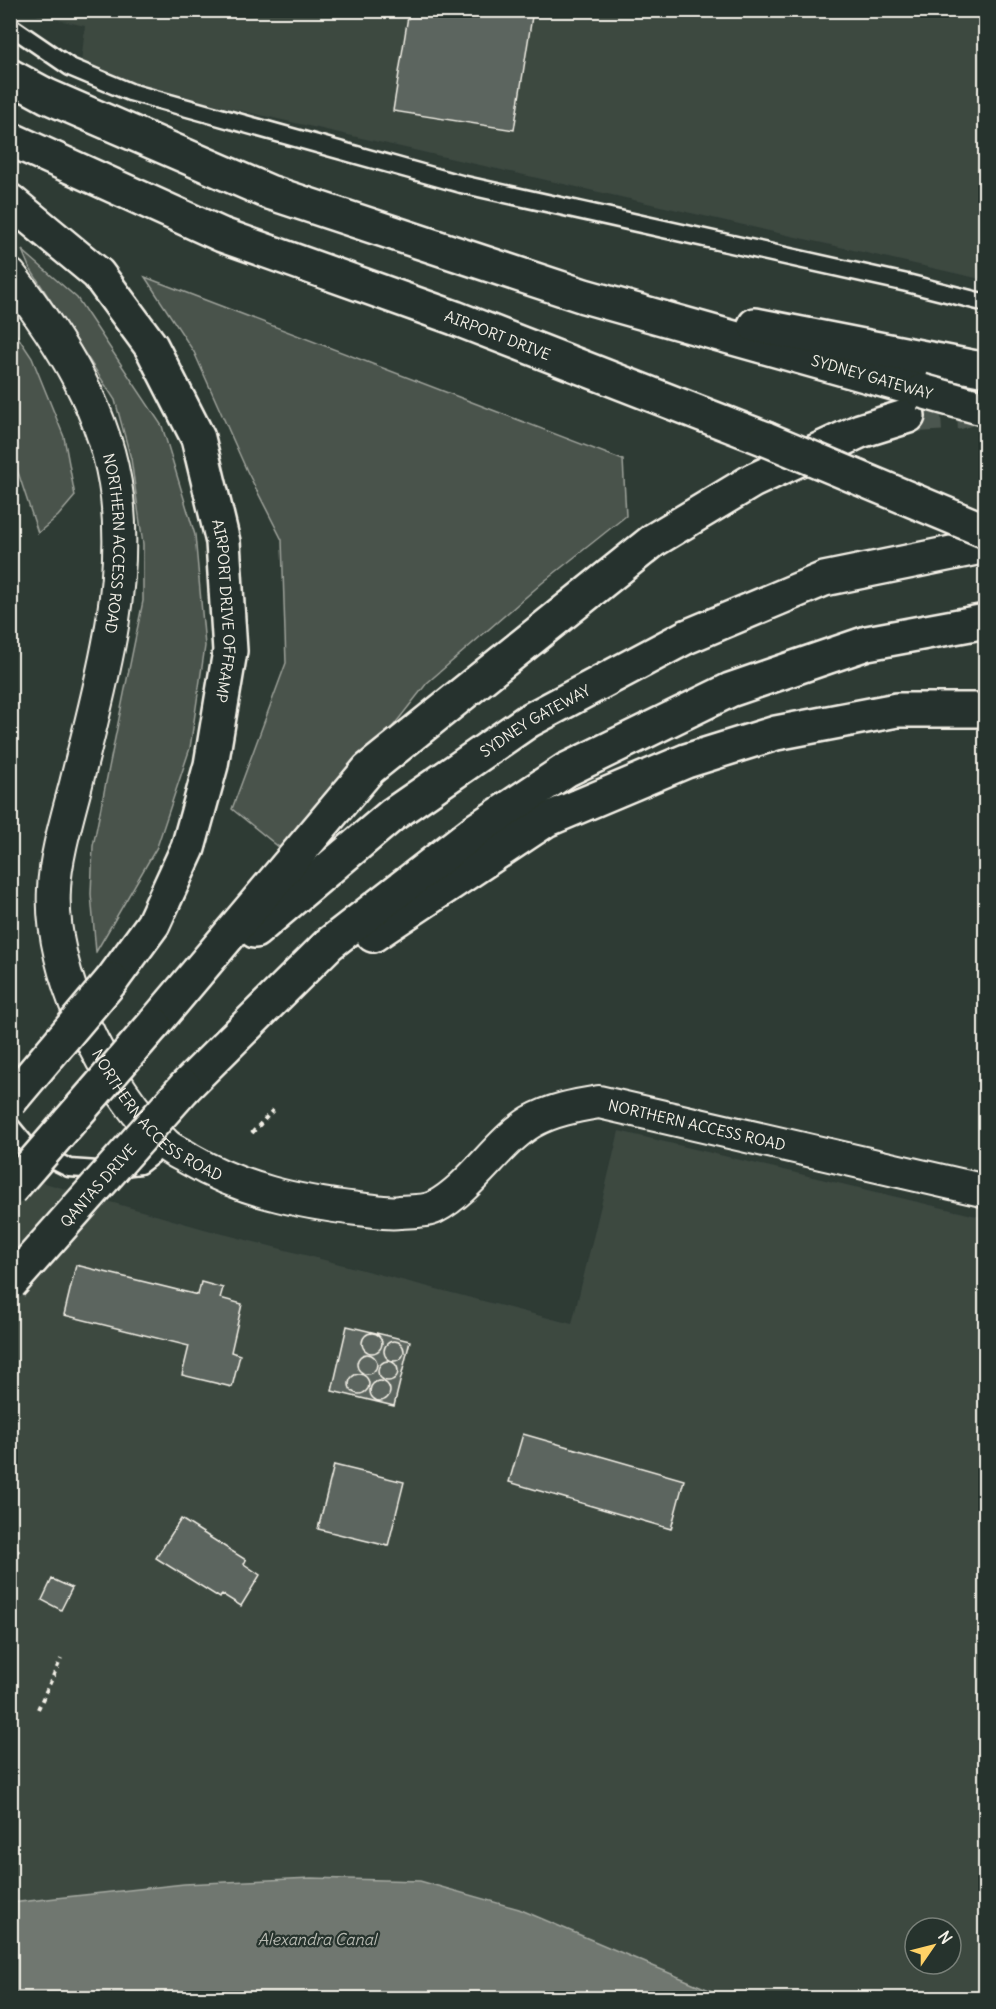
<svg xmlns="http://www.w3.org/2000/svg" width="996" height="2009" viewBox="0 0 996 2009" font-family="Delius,sans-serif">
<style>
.built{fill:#3c4841;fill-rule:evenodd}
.green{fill:#48524c;stroke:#9ea29a;stroke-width:1.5}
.water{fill:#6f7770;stroke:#a4a8a0;stroke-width:1.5}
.building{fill:#5c655e;stroke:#f4f1e8;stroke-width:1.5}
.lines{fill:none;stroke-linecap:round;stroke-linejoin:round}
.highway-tunnel{stroke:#4c564f;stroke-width:33;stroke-dasharray:33 16;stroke-linecap:butt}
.lane-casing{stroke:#f4f1e8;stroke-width:21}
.street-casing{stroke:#f4f1e8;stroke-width:36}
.highway-casing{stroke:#f4f1e8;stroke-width:38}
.path{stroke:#f4f1e8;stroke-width:4;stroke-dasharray:4.5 4.5;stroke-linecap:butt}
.lane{stroke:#26332d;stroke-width:16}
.street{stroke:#26332d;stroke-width:32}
.highway{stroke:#26332d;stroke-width:33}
.highway-bridge-casing{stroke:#f4f1e8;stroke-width:38;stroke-linecap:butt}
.highway-bridge{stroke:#26332d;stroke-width:33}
.labels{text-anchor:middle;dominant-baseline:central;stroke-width:4.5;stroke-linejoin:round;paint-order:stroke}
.street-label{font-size:15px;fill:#f4f1e8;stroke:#26332d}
.water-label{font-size:16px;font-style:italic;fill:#b8bab2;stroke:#26332d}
</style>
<rect width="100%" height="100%" fill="#2e3b34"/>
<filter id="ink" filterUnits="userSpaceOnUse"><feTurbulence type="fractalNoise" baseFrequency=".0167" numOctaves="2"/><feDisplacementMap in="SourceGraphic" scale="12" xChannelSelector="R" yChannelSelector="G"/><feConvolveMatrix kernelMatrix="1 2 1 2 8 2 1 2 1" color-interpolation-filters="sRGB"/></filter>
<g filter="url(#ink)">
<!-- built -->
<path class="built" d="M18 11H985V280L80 74 85 26Z
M619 1131 985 1218V1998H728L520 1909 420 1881 311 1878 184 1884 11 1903 10 1173 204 1229 572 1324ZM915 1928H951V1964H915Z"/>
<!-- green -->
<path class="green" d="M22 250 77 298 162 426 195 535 205 646 190 748 157 847 96 952 91 894 93 846 143 601V544L131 459 115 400 29 267Z
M145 277 623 460 626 516 542 583 427 683 368 758 285 852 232 809 286 663 282 540 247 471 194 352Z
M10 325 32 358 64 437 75 496 58 516 38 533 11 451Z"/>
<!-- water -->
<path class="water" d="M311 1878 420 1881 519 1909 728 1998H11V1903L184 1884Z"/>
<!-- building -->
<path class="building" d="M409 10H533L514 130 393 111Z
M76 1265 198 1295 201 1282 223 1288 220 1298 242 1304 231 1352 240 1355 232 1387 182 1375 189 1346 64 1315Z
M347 1326 410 1341 394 1406 332 1391Z
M362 1343a10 10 0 1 1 20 0a10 10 0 1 1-20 0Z
M384 1351a10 10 0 1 1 20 0a10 10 0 1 1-20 0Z
M357 1364a10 10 0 1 1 20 0a10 10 0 1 1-20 0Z
M378 1371a10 10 0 1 1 20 0a10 10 0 1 1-20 0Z
M349 1384a10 10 0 1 1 20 0a10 10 0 1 1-20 0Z
M370 1391a10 10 0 1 1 20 0a10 10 0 1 1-20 0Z
M523 1434 684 1480 671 1529 509 1482Z
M334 1465 404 1482 388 1546 318 1529Z
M181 1519 246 1560 244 1564 260 1575 241 1606 222 1594 220 1598 156 1558Z
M10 1544 19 1551 10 1561Z
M52 1579 72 1588 61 1610 42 1600Z"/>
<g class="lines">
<!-- highway-tunnel -->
<path class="highway-tunnel" d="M908 416 957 413 986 404"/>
<defs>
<path id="lane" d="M10 26 70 67 130 92 461 184 907 283 986 303
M10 1125 29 1148 69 1168 98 1170 140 1165 166 1145"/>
<g id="street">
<path id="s1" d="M10 275C61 341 107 412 117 497 128 596 99 689 76 784 68 815 55 858 54 889 49 973 105 1086 165 1144 171 1150 181 1154 189 1159 241 1190 298 1202 358 1209 372 1210 386 1214 400 1212 411 1211 426 1212 435 1207 471 1188 498 1142 531 1122 552 1110 575 1106 599 1102L986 1191"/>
</g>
<g id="highway">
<path d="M10 76 47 96 269 192 584 296 922 391"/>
<path id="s2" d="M10 139 222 235 455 318 766 439"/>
<path id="s3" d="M10 201 98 274 151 346 198 438 223 542 230 651 211 765 188 848 153 924 112 980"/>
<path d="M755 325 986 370"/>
<path id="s4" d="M255 931 392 815 528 721 686 637 824 579 986 546"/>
<path d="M373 935 546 820 686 761 776 733 897 710H986"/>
<path d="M154 1024 369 769 654 540 752 481 860 431 908 416"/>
<path d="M185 1087 329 944 476 830 566 770 730 690 867 643 986 621"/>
</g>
</defs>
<!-- lane casing -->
<use href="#lane" class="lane-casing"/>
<!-- street casing -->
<use href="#street" class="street-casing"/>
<!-- highway casing -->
<use href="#highway" class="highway-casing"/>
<!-- path -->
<path class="path" d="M252 1133 274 1109
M38 1709 61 1659"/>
<!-- lane -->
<use href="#lane" class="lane"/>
<!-- street -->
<use href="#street" class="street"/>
<!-- highway -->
<use href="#highway" class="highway"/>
<defs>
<g id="highway-bridge">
<path d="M922 391 986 409"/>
<path d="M766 439 986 531"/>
<path d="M10 1101 112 980"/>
<path d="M10 1190 154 1024"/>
<path id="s5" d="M10 1284 185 1087"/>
</g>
</defs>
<!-- highway-bridge casing -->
<use href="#highway-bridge" class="highway-bridge-casing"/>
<!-- highway-bridge -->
<use href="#highway-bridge" class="highway-bridge"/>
</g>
</g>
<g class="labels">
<!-- street labels -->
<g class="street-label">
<text stroke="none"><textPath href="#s2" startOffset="526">AIRPORT DRIVE</textPath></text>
<text transform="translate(872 377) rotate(16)">SYDNEY GATEWAY</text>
<text stroke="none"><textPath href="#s1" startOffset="296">NORTHERN ACCESS ROAD</textPath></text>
<text stroke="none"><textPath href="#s3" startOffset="483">AIRPORT DRIVE OFFRAMP</textPath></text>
<text stroke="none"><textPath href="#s4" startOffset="351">SYDNEY GATEWAY</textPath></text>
<text stroke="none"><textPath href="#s1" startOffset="908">NORTHERN ACCESS ROAD</textPath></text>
<text stroke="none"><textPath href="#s1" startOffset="1518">NORTHERN ACCESS ROAD</textPath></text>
<text stroke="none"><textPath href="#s5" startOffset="132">QANTAS DRIVE</textPath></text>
</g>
<!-- water labels -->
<g class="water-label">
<text x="317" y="1939">Alexandra Canal</text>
</g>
</g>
<!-- margin -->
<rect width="996" height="2009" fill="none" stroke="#26332d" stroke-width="36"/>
<rect x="18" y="18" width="960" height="1973" fill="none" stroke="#f4f1e8" stroke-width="2" filter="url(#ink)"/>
<!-- north arrow -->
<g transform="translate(933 1946) rotate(55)"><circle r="28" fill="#26332d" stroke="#787f78" stroke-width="1.5"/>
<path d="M0-4.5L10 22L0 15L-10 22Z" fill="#ffd166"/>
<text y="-9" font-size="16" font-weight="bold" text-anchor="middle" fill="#f4f1e8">N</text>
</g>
</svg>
